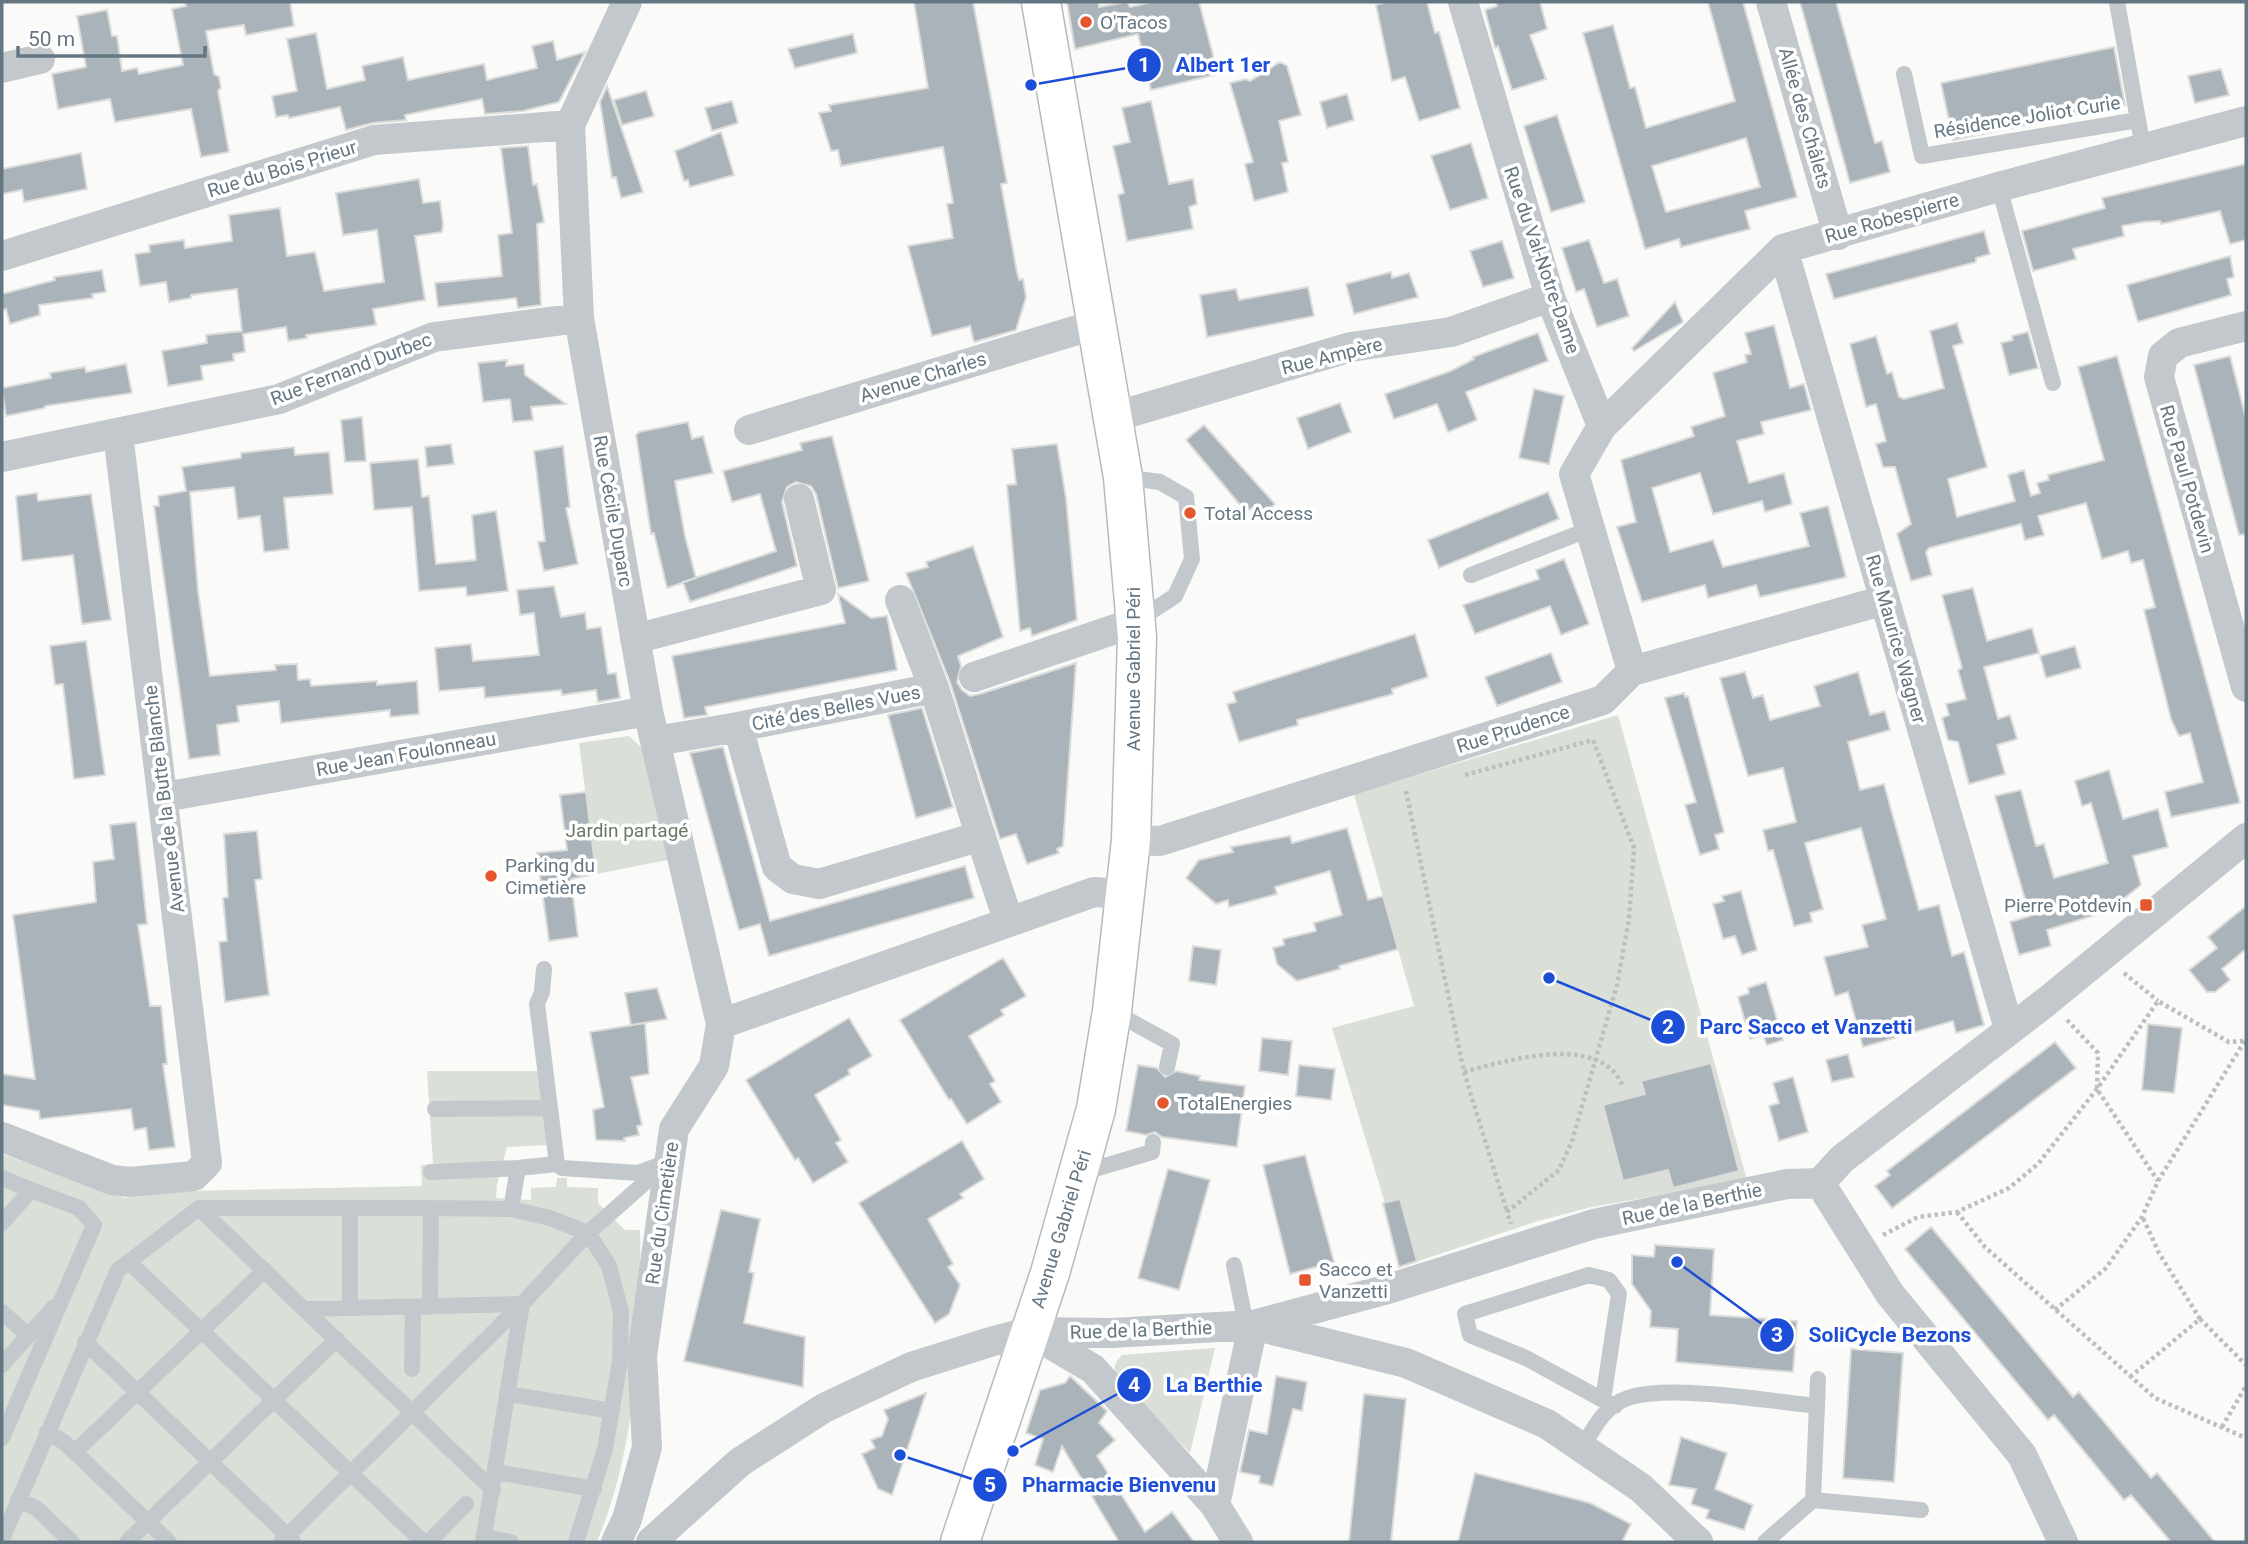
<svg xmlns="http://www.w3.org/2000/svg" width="2248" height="1544" viewBox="0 0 2248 1544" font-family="Roboto,sans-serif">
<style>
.green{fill:#dadfd7}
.building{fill:#aab3b9;stroke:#dcdcda;stroke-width:2;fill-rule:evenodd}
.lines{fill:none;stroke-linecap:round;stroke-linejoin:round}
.primary-casing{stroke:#b5babe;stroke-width:41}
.path{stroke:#bbbfc2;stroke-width:4.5;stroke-dasharray:3.5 3.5;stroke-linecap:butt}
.lane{stroke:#c3c8cc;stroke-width:16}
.street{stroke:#c3c8cc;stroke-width:30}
.primary{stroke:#fff;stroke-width:38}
.poi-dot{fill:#e4572e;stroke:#fff;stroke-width:2.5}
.labels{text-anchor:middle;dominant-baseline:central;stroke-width:7;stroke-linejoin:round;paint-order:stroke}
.poi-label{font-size:19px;fill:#657683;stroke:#fff;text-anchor:start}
.street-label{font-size:19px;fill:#657683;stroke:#fff}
.park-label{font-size:19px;fill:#687a64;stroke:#fff}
.leader{fill:none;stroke:#1d4ed8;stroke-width:2.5}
.callout-dot{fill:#1d4ed8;stroke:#fff;stroke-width:2.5}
.mark-label{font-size:21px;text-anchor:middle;font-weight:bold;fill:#fff}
.callout-label{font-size:21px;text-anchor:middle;font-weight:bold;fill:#1d4ed8;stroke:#fff;stroke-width:7;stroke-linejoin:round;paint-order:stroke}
</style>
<rect width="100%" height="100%" fill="#fafaf8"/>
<!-- green -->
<path class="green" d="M1618 715 1747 1180 1592 1207 1538 1221 1404 1266 1332 1028 1414 1006 1354 794Z
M629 736 642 748 673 859 596 874 579 743Z
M427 1071H539L547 1145 507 1147 497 1184 496 1198 531 1200V1188L556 1187 557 1178H567V1187L598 1188V1203L625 1230H640C642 1333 637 1446 597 1542H2V1154L125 1198 183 1191 422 1186 421 1165 433 1164Z
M1215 1348 1190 1453 1118 1380C1113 1369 1113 1364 1122 1355Z"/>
<!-- building -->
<path class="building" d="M185 2H290L294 26 246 35 244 25 206 31 214 74 219 77 221 88 218 91 229 152 201 157 191 109 115 122 110 99 58 109 52 74 86 67 77 16 107 10 112 36H117L122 71 137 68 139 74 183 65 172 9 186 6Z
M914 2H973L1007 183 1001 184 1017 272 1019 280 1023 279 1026 297 1016 330 974 342 970 326 932 336 908 246 953 238 947 204 953 203 943 147 841 166 838 150 831 151 819 113 831 111 829 105 928 88Z
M1067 2H1098L1099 7 1127 2 1130 7 1152 2H1199L1218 74 1151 90 1138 34 1075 49Z
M1387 2H1427L1435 33 1439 32 1460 108 1419 121 1405 77 1392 81 1376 5Z
M1496 2H1540L1547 29 1530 35 1546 79 1512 90 1498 46 1495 48 1485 10 1497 6Z
M1708 2H1743L1797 197 1745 211 1750 229 1681 247 1679 239 1645 249 1583 33 1613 25 1630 88 1635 87 1646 128 1735 101ZM1746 138 1760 187 1666 212 1652 166Z
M1800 2H1836L1875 143 1882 141 1890 172 1850 183Z
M316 33 327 89 365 80 362 66 403 57 408 80 484 64 487 80 537 68 532 46 553 41 557 60 585 52 559 102 523 111 485 114 482 99 405 115 406 120 372 123 346 130 340 107 289 118 288 115 276 117 272 96 297 91 287 39Z
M853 34 857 53 795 68 788 49Z
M2114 47 2125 105 1953 140 1941 83Z
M1280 62 1287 66 1301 115 1279 121 1288 162 1282 163 1288 192 1254 201 1245 164 1253 162 1230 83 1246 79 1250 81Z
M2221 69 2229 95 2195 103 2188 76Z
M607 86 643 192 621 198 616 177 612 178 600 102Z
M646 91 654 116 622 125 614 100Z
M1347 94 1354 120 1327 128 1320 102Z
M732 101 738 123 712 131 705 108Z
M1151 101 1169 184 1193 179 1197 204 1189 207 1193 229 1127 241 1118 195 1124 193 1113 146 1130 142 1122 108Z
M1557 115 1585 202 1551 212 1524 126Z
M721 132 734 175 690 187 688 180 684 181 675 151Z
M1471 143 1488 198 1450 210 1431 156Z
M528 146 533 185 537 184 544 222 537 224 541 305 518 308 516 298 438 307 435 283 502 276 498 235 512 233 501 148Z
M81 153 87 189 24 202 22 190 2 194V169Z
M2246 164V240L2230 244 2220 211 2161 224 2160 221 2143 222 2122 226 2124 236 2073 249 2076 259 2033 271 2022 231 2105 208 2102 198Z
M419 179 423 203 440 201 443 224 442 232 415 236 425 300 373 309 376 325 306 335 307 338 288 341 286 327 243 334 245 352 233 354 234 361 201 366 203 380 168 386 162 351 207 343 206 335 242 331 237 289 191 295V298L169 302 166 282 140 286 135 254 150 252 149 245 184 240 185 248 232 241 229 215 280 208 287 256 315 252 324 291 384 282 377 230 343 235 336 193Z
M1984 231 1990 254 1976 258V262L1834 299 1826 274Z
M1589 240 1604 283 1617 279 1629 316 1597 327 1584 289 1576 292 1562 248Z
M1502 241 1514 278 1483 287 1470 251Z
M2230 256 2234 277 2227 279 2231 295 2138 322 2127 285Z
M102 270 106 292 92 294 93 298 39 305 40 315 10 324 6 309 2 310V294L55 280 54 277Z
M1391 272 1392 278 1409 273 1418 297 1354 314 1346 284Z
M1308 287 1314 316 1207 337 1200 295 1236 289 1239 300Z
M1675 302 1683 322 1634 351 1632 348Z
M1957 323 1963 343 1953 346 1987 467 1948 479 1957 517 2015 501 2008 475 2024 470 2031 496 2040 493 2037 483 2049 480 2048 475 2104 460 2078 367 2117 356 2240 803 2171 817 2165 792 2203 782 2190 733 2179 736 2171 719 2144 610 2155 607 2143 560 2131 563 2128 551 2102 559 2086 503 2038 516 2044 535 2025 540 2021 524 1929 548 1926 552 1932 575 1911 581 1897 534 1911 524 1895 467H1883L1876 444 1886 441 1876 404 1866 407 1850 344 1876 336 1887 374 1892 372 1899 397 1904 399 1944 388 1930 331Z
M1774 325 1790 388 1804 384 1811 410 1761 422 1764 434 1737 441 1749 483 1784 473 1792 504 1765 512 1762 501 1713 514 1700 473 1652 488 1670 552 1713 540 1723 567 1809 546 1800 513 1828 506 1846 577 1760 597 1756 585 1708 598 1705 585 1642 602 1617 527 1636 522 1621 460 1694 436 1691 427 1725 416 1713 373 1747 362 1745 355 1751 354 1745 333Z
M2028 332 2038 368 2009 375 2001 343 2013 340 2012 336Z
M1538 333 1548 361 1466 392 1477 420 1448 432 1437 404 1394 419 1385 394 1451 371 1474 359 1473 357Z
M2230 356 2246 419V534L2239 535 2194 365Z
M507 360 506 366 524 364 525 375 566 404 531 407 533 420 513 422 510 399 483 402 478 363Z
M126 364 132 393 45 406V408L6 416 2 388 51 378 50 373 85 367 86 372Z
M1534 389 1564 396 1549 464 1519 458Z
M1340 403 1351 432 1308 449 1297 418Z
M362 417 366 461 345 462 341 420Z
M688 422 692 439 703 436 713 473 675 481 685 536 696 578 667 588 654 533 651 534 636 435 639 432Z
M1204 425 1275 504 1260 518 1252 508 1246 512 1186 440Z
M832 436 869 581 838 588 816 494 811 486 796 482 787 487 782 502 797 566 690 602 683 582 776 551 760 494 732 502 723 471 802 450 800 443Z
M451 444 454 464 427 467 425 447Z
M1057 444 1066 498 1077 620 1032 636 1030 628 1020 631 1007 485 1016 484 1012 449Z
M563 446 570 507 566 508 578 564 544 571 538 542 545 541 534 451Z
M294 447 295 455 329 452 333 494 284 498 289 549 264 552 260 516 238 519 234 487 190 492 198 591 210 676 276 670 275 665 297 664 298 680 310 679 311 686 377 681V685L417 681 419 714 390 717V710L281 723 279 701 237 706 239 722 217 725 220 755 189 759 154 506H159L158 496 186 491 182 467 241 458V453Z
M418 459 422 497 429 496 436 564 476 560 472 515 496 511 508 591 467 596 466 587 419 591 412 507 374 510 370 463Z
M1548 492 1559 519 1439 568 1428 540Z
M37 493 38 501 91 494 111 620 82 624 73 555 22 561 16 496Z
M973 546 1003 637 958 656 961 666 957 682 962 690 970 696 980 694 1076 663 1063 846 1057 849 1059 853 1027 864 1016 834 1000 839 950 682 906 573 928 567 926 562Z
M1564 559 1589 624 1561 635 1550 606 1475 634 1463 605 1539 579 1536 570Z
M554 586 561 617 585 613 587 629 601 627 608 674 616 673 620 698 598 702 596 690 562 695 561 690 485 698 484 687 439 691 435 648 471 644 473 661 539 655 534 613 520 615 517 590Z
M1973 588 1987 641 2032 628 2039 653 1984 667 1998 719 2010 715 2017 739 1997 745 2005 774 1969 784 1958 742 1948 740 1942 718 1949 715 1946 704 1966 699 1958 670 1962 668 1942 595Z
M838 594 871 618 887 616 897 670 705 707 707 715 684 718 672 656 845 623Z
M1415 634 1428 677 1392 689 1393 694 1297 720 1298 725 1239 742 1227 704 1236 702 1233 692Z
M86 641 105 775 74 779 63 684 55 685 50 646Z
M2075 646 2081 668 2046 678 2040 656Z
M1551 653 1562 682 1497 706 1485 677Z
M1745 672 1753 698 1763 695 1770 720 1820 706 1814 686 1858 672 1870 715 1885 711 1890 730 1848 742 1860 790 1884 784 1919 910 1939 905 1952 956 1964 952 1984 1025 1956 1033 1953 1021 1863 1047 1848 992 1835 996 1824 957 1868 947 1862 925 1886 919 1861 828 1805 843 1823 909 1810 913 1812 922 1794 926 1773 850 1768 851 1763 830 1796 822 1783 768 1748 776 1720 678Z
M1684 693 1685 697 1688 696 1724 832 1715 835 1719 849 1700 855 1685 805 1696 802 1665 698Z
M922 708 953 807 916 818 888 715Z
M723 747 770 921 965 866 974 898 769 956 760 924 739 930 690 753Z
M2109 770 2123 819 2158 809 2168 847 2133 856 2141 885 2108 911 2047 930 2051 946 2019 955 2010 922 2030 916 1995 796 2021 790 2036 846 2044 844 2054 878 2108 863 2091 803 2082 806 2075 781Z
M586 792 596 874 571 879 578 937 549 941 537 853 567 850 560 795Z
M136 822 147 924 138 925 150 1006H161L167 1064H163L175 1147 149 1150 146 1128 134 1130 131 1109 40 1119 39 1111 2 1105V1074L35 1079 13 915 96 902 93 862 114 859 110 825Z
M1347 828 1368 900 1383 896 1398 949 1339 966 1340 969 1297 981 1277 964 1273 948 1284 945 1283 939 1316 931 1314 923 1342 915 1330 871 1275 887 1277 894 1229 907 1228 900 1216 904 1186 878 1199 860 1233 852 1231 847 1290 836 1292 843Z
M257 831 262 879 255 880 269 995 225 1002 219 942 227 941 223 898 228 897 224 834Z
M1741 891 1757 950 1742 955 1735 936 1723 939 1713 904 1724 901 1722 896Z
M2246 906V949L2222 969 2230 980 2215 992H2207L2189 970 2217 948 2208 937Z
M1193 946 1221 950 1216 985 1189 981Z
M1003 958 1026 996 1001 1010 1004 1015 969 1036 995 1081 990 1084 1001 1102 967 1124 951 1099 949 1100 900 1020Z
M1766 982 1783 1040 1767 1045 1763 1035 1750 1039 1738 997 1749 993 1748 988Z
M657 988 667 1019 631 1025 625 993Z
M849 1018 872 1056 848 1070 850 1074 815 1095 841 1140 836 1143 848 1162 813 1183 798 1158 795 1160 746 1080Z
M645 1023 649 1074 631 1077 642 1125 637 1126 639 1135 624 1138 625 1141 596 1140 593 1110 604 1107 590 1032Z
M2148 1024 2182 1028 2174 1093 2142 1090Z
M1262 1038 1292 1041 1288 1075 1259 1071Z
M2055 1042 2076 1068 1892 1208 1875 1186 1890 1175 1887 1171Z
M1848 1054 1854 1077 1832 1082 1826 1060Z
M1711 1063 1739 1171 1673 1188 1668 1170 1623 1181 1603 1105 1645 1094 1641 1081Z
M1138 1065 1157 1068 1165 1077 1176 1071 1200 1076 1199 1080 1245 1086 1237 1147 1162 1137 1155 1132 1146 1135 1126 1131Z
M1299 1065 1335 1069 1331 1100 1296 1096Z
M1793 1077 1808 1132 1779 1141 1769 1106 1779 1103 1773 1083Z
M962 1141 984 1179 960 1194 963 1198 928 1219 953 1264 948 1267 960 1285 949 1314 935 1323 859 1203Z
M1305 1155 1334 1262 1290 1274 1263 1165Z
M1168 1169 1210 1180 1179 1290 1138 1278Z
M1400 1199 1417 1261 1399 1267 1383 1203Z
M721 1210 760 1219 749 1272 754 1273 744 1323 805 1337 803 1387 684 1361Z
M1931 1227 2073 1397 2079 1392 2151 1478 2157 1473 2215 1542H2171L2131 1495 2124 1500 2054 1415 2048 1420 1905 1249Z
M1655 1245 1714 1249 1710 1315 1797 1321 1793 1372 1676 1362 1678 1329 1650 1327 1651 1311 1632 1284V1255L1654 1257Z
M1851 1349 1903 1353 1894 1482 1843 1478Z
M1070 1376 1107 1411 1099 1423 1115 1440 1097 1456 1145 1532 1172 1512 1194 1542H1119L1062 1446 1053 1472 1035 1465 1043 1439 1026 1433 1040 1390 1065 1383Z
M1276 1376 1307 1382 1302 1411 1293 1409 1273 1486 1259 1483 1260 1476 1240 1472 1249 1430 1267 1434Z
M926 1393 892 1495 878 1489 862 1454 875 1448 871 1440 882 1436 888 1419 884 1410Z
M1364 1394 1406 1399 1391 1542H1349Z
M1681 1437 1727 1453 1715 1489 1753 1505 1744 1530 1706 1518 1709 1510 1691 1504 1696 1489 1669 1485Z
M1475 1473 1590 1503 1631 1524 1622 1542H1458Z"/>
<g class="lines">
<defs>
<path id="primary" d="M960 1542 1050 1273 1096 1109 1112 1011 1131 840 1137 637 1123 477 1041 2"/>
</defs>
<!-- primary casing -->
<use href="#primary" class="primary-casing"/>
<!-- path -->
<path class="path" d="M1465 775 1593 740 1634 848 1629 919 1617 985 1572 1141 1559 1170 1507 1212 1511 1224
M1406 791 1464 1072 1507 1212
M2124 973 2158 1001
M2067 1020 2098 1053 2097 1089 2158 1181
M1464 1072C1505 1061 1602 1031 1623 1087
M1957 1212 1985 1247 2155 1398 2246 1438
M1883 1235 1918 1217 1957 1212 2009 1188 2038 1164 2097 1089 2158 1001 2229 1042 2243 1041
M2055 1310 2106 1268 2142 1217 2158 1181 2246 1039
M2200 1319 2246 1365
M2130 1377 2200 1319 2159 1253 2143 1218
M2222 1427 2246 1386"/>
<!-- lane -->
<path class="lane" d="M2117 2 2143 148
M1904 74 1922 156 2138 120
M1999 187 2053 383
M1123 477 1160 482 1186 497 1192 559 1175 596 1138 620
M1471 575 1590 529
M544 969 542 992 537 1004 557 1164 562 1168 638 1173 657 1166
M1112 1011 1172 1044 1167 1067
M435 1109 550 1108
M518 1168 557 1164
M431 1172 518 1168 511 1209
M1081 1173 1152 1152 1153 1142
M2 1178 31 1190
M199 1208 304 1309 522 1304 483 1542
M2 1223 31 1190 79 1208 94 1225 2 1438
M129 1262 423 1542
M1234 1265 1246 1325
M430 1307 431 1208
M350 1308V1209
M304 1309 493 1490
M2 1312 28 1335
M85 1342 293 1541
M2 1365 54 1307
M412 1369 413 1307
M508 1394 612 1411
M1603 1400 1619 1294 1609 1280 1589 1275 1465 1314 1470 1335 1526 1358 1603 1400 1615 1406
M1817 1406 1818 1379
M47 1432 64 1442 169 1542
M1582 1448C1594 1428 1604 1406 1628 1398 1670 1384 1770 1401 1817 1406L1813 1500 1765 1542
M75 1452 265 1270
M496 1472 594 1489
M18 1500 36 1508 72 1542
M1813 1500 1921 1510
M484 1537 511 1542
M2 1539 118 1270 199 1208H431L511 1209 550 1218 588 1233 609 1266 621 1312 620 1361 605 1449 576 1542
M127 1542 337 1339
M281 1542 522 1304 588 1233 667 1163
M429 1542 466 1504"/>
<!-- street -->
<path class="street" d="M627 2 570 125 579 318 648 711 721 1024
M1463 2 1550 297 1602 426 1574 474 1632 671
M1771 2 1838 235
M2 68 40 59
M1783 249 2009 1029
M2 256 374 140 570 125
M2246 326 2179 343 2163 356 2159 377 2246 687
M1114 417 1351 347 1451 332 1550 297
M1602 426 1783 249 1995 188 2246 121
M749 430 1097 324
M2 457 279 399 434 337 579 318
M900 600 934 688
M635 639 821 590 799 499
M974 677 1136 622
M656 741 738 727
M164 797 648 711
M981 836 819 884 793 879 777 867 738 727 934 688C959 766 982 844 1009 922
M1131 840 1160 841 1603 700 1632 671 1885 600
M2 1137 112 1180 130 1182 194 1176 207 1163 118 434
M1820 1183 1890 1294 2022 1455 2063 1542
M1257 1326 1406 1363 1547 1424 1641 1488 1698 1542
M1030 1332 1093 1369 1215 1505 1238 1542
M1215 1505 1253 1325
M616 1542 627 1519 647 1447 642 1356 674 1129 714 1066 721 1024 1094 892 1126 894
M651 1542 740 1462 824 1408 911 1367 990 1342 1029 1332 1112 1333 1253 1325 1388 1289 1594 1224 1787 1184 1820 1183 1842 1159 2046 1002 2246 838"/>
<!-- primary -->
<use href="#primary" class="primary"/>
</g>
<!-- markers -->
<g class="poi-dot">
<circle cx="1086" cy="22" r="7"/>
<circle cx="1190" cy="513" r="7"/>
<circle cx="491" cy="876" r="7"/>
<rect x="2139" y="898" width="14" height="14" rx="3.5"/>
<circle cx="1163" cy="1103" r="7"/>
<rect x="1298" y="1273" width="14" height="14" rx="3.5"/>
</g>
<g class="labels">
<!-- poi labels -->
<g class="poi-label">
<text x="1100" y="22">O'Tacos</text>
<text x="1204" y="513">Total Access</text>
<text x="505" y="865">Parking du<tspan x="505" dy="22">Cimetière</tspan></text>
<text x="2132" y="905" text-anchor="end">Pierre Potdevin</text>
<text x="1177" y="1103">TotalEnergies</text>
<text x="1319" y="1269">Sacco et<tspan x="1319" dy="22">Vanzetti</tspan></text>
</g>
<!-- street labels -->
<g class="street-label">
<text transform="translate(2027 117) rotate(-9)">Résidence Joliot Curie</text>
<text transform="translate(1805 118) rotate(74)">Allée des Châlets</text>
<text transform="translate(282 169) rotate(-17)">Rue du Bois Prieur</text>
<text transform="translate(1892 218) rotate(-16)">Rue Robespierre</text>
<text transform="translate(1542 260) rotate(71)">Rue du Val-Notre-Dame</text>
<text transform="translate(1332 356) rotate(-14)">Rue Ampère</text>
<text transform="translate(351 369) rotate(-21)">Rue Fernand Durbec</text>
<text transform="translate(923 377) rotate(-17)">Avenue Charles</text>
<text transform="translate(2187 479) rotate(74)">Rue Paul Potdevin</text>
<text transform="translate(613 511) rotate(80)">Rue Cécile Duparc</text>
<text transform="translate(1896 639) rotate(74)">Rue Maurice Wagner</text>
<text transform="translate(1133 669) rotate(-90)">Avenue Gabriel Péri</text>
<text transform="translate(836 708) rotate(-11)">Cité des Belles Vues</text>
<text transform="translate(1513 729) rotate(-18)">Rue Prudence</text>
<text transform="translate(406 754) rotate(-10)">Rue Jean Foulonneau</text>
<text transform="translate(164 799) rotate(-97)">Avenue de la Butte Blanche</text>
<text transform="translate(1692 1204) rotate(-12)">Rue de la Berthie</text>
<text transform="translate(662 1213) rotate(-82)">Rue du Cimetière</text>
<text transform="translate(1061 1229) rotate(-73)">Avenue Gabriel Péri</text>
<text transform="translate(1141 1330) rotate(-2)">Rue de la Berthie</text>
</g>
<!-- park labels -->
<g class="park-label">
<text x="627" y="830">Jardin partagé</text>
</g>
</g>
<!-- callouts -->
<path class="leader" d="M1031 85L1144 65M1549 978L1668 1027M1677 1262L1777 1335M1013 1451L1134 1385M900 1455L990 1485"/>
<g class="callout-dot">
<circle cx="1031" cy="85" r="7"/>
<circle cx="1549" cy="978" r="7"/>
<circle cx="1677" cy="1262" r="7"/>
<circle cx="1013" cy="1451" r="7"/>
<circle cx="900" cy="1455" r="7"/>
<circle cx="1144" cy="65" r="18"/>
<circle cx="1668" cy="1027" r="18"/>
<circle cx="1777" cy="1335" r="18"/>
<circle cx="1134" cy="1385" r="18"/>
<circle cx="990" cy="1485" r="18"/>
</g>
<g class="mark-label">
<text x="1144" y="72">1</text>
<text x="1668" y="1034">2</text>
<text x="1777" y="1342">3</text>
<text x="1134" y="1392">4</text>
<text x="990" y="1492">5</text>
</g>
<g class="callout-label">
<text x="1223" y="72">Albert 1er</text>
<text x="1806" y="1034">Parc Sacco et Vanzetti</text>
<text x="1890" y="1342">SoliCycle Bezons</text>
<text x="1214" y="1392">La Berthie</text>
<text x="1119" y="1492">Pharmacie Bienvenu</text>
</g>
<!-- border -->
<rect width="2248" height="1544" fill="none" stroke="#657683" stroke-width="7"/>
<!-- scale -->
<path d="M18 46v10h187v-10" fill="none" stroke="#657683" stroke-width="3.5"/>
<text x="28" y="46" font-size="21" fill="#657683" stroke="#ffffff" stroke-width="5" paint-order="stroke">50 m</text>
</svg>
